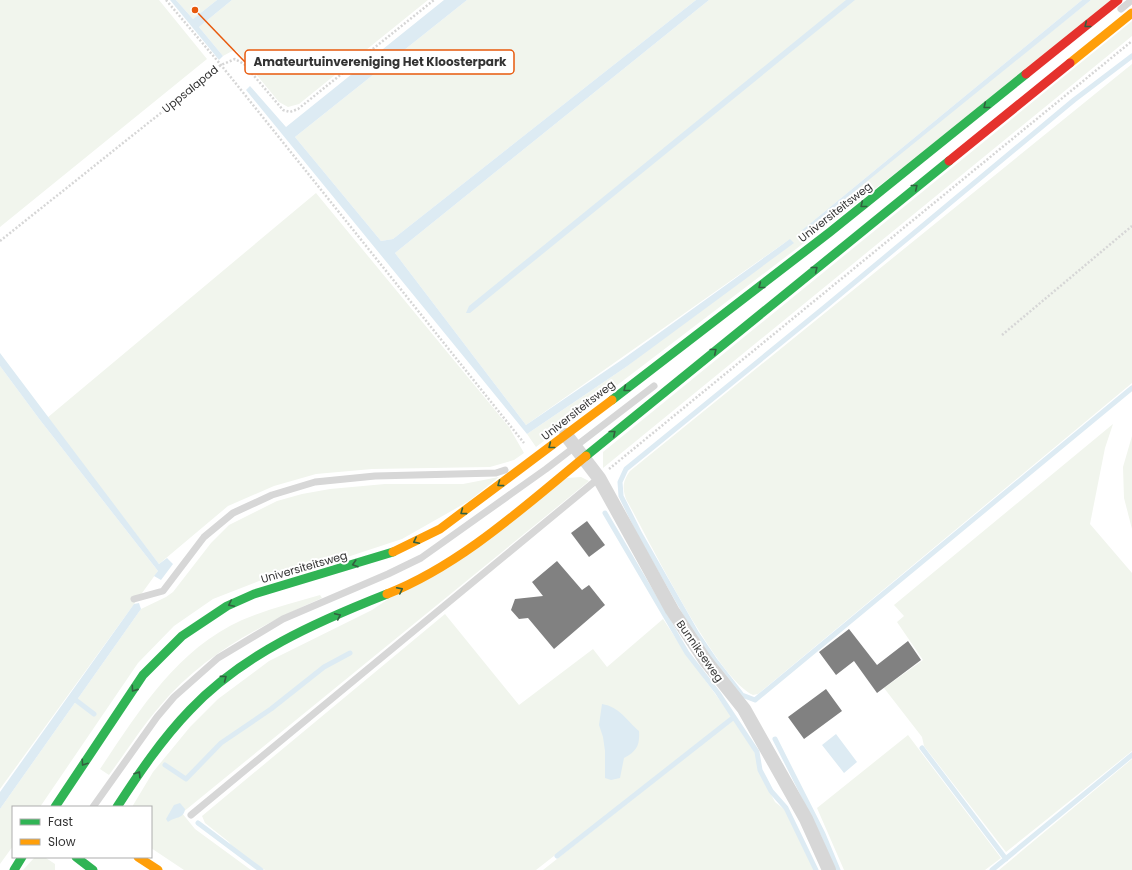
<svg xmlns="http://www.w3.org/2000/svg" width="1132" height="870" viewBox="0 0 1132 870" font-family="Poppins,sans-serif">
<style>
.green{fill:#f1f5ed}
.water{fill:#ddebf3}
.lines{fill:none;stroke-linecap:round;stroke-linejoin:round}
.stream{stroke:#ddebf3;stroke-width:5}
.building{fill:#818181}
.path{stroke:#d6d6d6;stroke-width:2.5;stroke-dasharray:2 2;stroke-linecap:butt}
.lane{stroke:#d7d7d7;stroke-width:7}
.street{stroke:#d7d7d7;stroke-width:14}
.fast{stroke:#30b455;stroke-width:9}
.slow{stroke:#ff9f0a;stroke-width:9}
.jam{stroke:#e5322d;stroke-width:9}
.oneway{stroke:#32603f}
.labels{text-anchor:middle;dominant-baseline:central;stroke-width:4;stroke-linejoin:round;paint-order:stroke}
.street-label{font-size:11px;fill:#333;stroke:#fff}
.leader{fill:none;stroke:#e8590c;stroke-width:1.5}
.callout-dot{fill:#e8590c;stroke:#fff;stroke-width:1.5}
.callout{fill:#fff;stroke:#e8590c;stroke-width:1.5}
.callout-label{font-size:12px;text-anchor:middle;font-weight:bold;fill:#333}
</style>
<rect width="100%" height="100%" fill="#fff"/>
<!-- green -->
<path class="green" d="M0 0H159L207 59 0 227Z
M176 0H217L193 19Z
M232 0H428L299 104 288 107 279 102 237 51 234 50 223 56 199 27Z
M467 0H696L393 239 381 241 295 137Z
M709 0H1082L801 231 1091 0H1112L947 134 536 447 527 434 626 367 790 239 526 425 395 253Z
M1132 21V36L603 468V452Z
M1132 64V383L758 694 753 695C716 678 649 540 626 499 622 487 623 481 630 471Z
M316 193 509 427 524 453 514 460 490 467 372 469 316 474 274 486 228 506 159 564 47 418Z
M0 366 40 420 158 571 0 789Z
M1113 424 1105 448 1090 524 1132 573V751L1006 852 924 746 922 737 884 688 923 660 897 622 904 616 894 605Z
M1132 436V529L1124 498 1123 467Z
M499 477 469 501 402 539 317 567 259 581 213 599 174 626 138 663 40 807H13V846L0 864V809L141 609 166 597 173 592 211 543 229 525 277 501 302 494 330 489 385 484H463Z
M581 477 589 481 182 813 195 829 251 870H184L151 848V807H132L153 772 190 727 218 699 269 661 372 610 567 478Z
M320 595 322 598C261 625 204 654 160 706 141 728 126 752 109 775L100 769C139 711 176 650 242 620 267 609 294 603 320 595Z
M445 614 519 705 593 649 607 667 663 619 686 654 732 717 536 870H265L233 848 229 842 205 823 202 816Z
M734 719 756 755 758 769 775 802 785 810 814 870H543Z
M908 735 1001 858 985 870H844L817 808Z
M1132 759V870H999Z
M40 857 46 858 55 864V870H23L34 858Z"/>
<!-- water -->
<path class="water" d="M170 0H176L193 19 217 0H232L199 27 223 56 219 60Z
M444 0H467L295 137 381 241 393 239 696 0H709L395 253 526 425 623 359 790 239 794 243 626 367 527 434 246 90 250 86 286 127Z
M846 0H855L470 313H466L469 306Z
M1082 0H1091L802 234 801 231Z
M0 353 159 564 167 558 173 564 161 580 154 576 158 571 40 420 0 366Z
M139 603 141 609 0 809V792L134 604Z
M602 704C620 707 626 720 639 731 640 745 637 751 624 758L620 778 611 780 605 778V751L603 737 599 725Z
M836 734 857 762 844 773 822 745Z
M180 803 185 809C184 819 174 817 168 822L166 819 174 805Z"/>
<g class="lines">
<!-- stream -->
<path class="stream" d="M1132 56 1074 100 825 307 626 469 620 482 621 496 640 534 697 634 714 659 742 695 755 700 1132 388
M605 513 687 653 718 693 757 752 760 770 771 791 786 808 816 870
M73 698 94 714
M775 739 823 834 838 870
M922 748 1006 859
M165 765 186 779 221 743 271 709 324 667 350 653
M198 823 261 870
M557 856 734 717
M992 870 1132 755"/>
</g>
<!-- building -->
<path class="building" d="M587 521 605 545 589 557 571 533Z
M557 561 582 590 589 585 605 605 554 649 528 618 519 619 511 610 515 599 543 596 532 582Z
M849 629 877 665 908 641 921 660 877 693 854 661 836 675 819 652Z
M826 689 842 711 804 739 788 717Z"/>
<g class="lines">
<!-- path -->
<path class="path" d="M166 0 221 65 524 443
M0 241 221 65 235 59 244 64 283 110 290 112 298 109 434 0
M1002 335 1132 226
M609 469 1132 41"/>
<!-- lane -->
<path class="lane" d="M1121 9 1132 0
M134 599 163 591 204 537 233 513 272 495 315 482 375 476 496 473 505 470
M93 807 157 717 174 697 218 658 283 619 388 574 421 558 546 469 654 386
M191 815 599 478"/>
<!-- street -->
<path class="street" d="M566 435 599 478 672 610 705 660 744 709 806 819 829 870"/>
<!-- fast -->
<path class="fast" d="M612 400 830 232 1026 74
M586 456 949 161
M55 807 143 675 182 636 227 606 254 594 393 552
M117 807C139 773 162 739 190 710 243 654 316 622 387 594
M76 857 93 870
M14 870 22 857"/>
<!-- slow -->
<path class="slow" d="M1070 63 1132 13
M393 552 440 529 612 400
M387 594C461 565 526 505 586 456
M138 857 158 870"/>
<!-- jam -->
<path class="jam" d="M1026 74 1118 0
M949 161 1070 63"/>
</g>
<!-- one-way arrows -->
<defs><path id="oneway-chevron" d="M-2-3.5L2.5 0L-2 3.5" fill="none" stroke-width="1.6" stroke-linecap="round" stroke-linejoin="round"/></defs>
<g class="oneway">
<use href="#oneway-chevron" transform="translate(1087 25) rotate(141)"/>
<use href="#oneway-chevron" transform="translate(986 106) rotate(141)"/>
<use href="#oneway-chevron" transform="translate(915 187) rotate(-39)"/>
<use href="#oneway-chevron" transform="translate(863 205) rotate(141)"/>
<use href="#oneway-chevron" transform="translate(815 269) rotate(-39)"/>
<use href="#oneway-chevron" transform="translate(761 286) rotate(142)"/>
<use href="#oneway-chevron" transform="translate(714 351) rotate(-39)"/>
<use href="#oneway-chevron" transform="translate(626 389) rotate(142)"/>
<use href="#oneway-chevron" transform="translate(613 433) rotate(-39)"/>
<use href="#oneway-chevron" transform="translate(551 446) rotate(142)"/>
<use href="#oneway-chevron" transform="translate(500 484) rotate(144)"/>
<use href="#oneway-chevron" transform="translate(463 512) rotate(143)"/>
<use href="#oneway-chevron" transform="translate(416 541) rotate(153)"/>
<use href="#oneway-chevron" transform="translate(355 564) rotate(163)"/>
<use href="#oneway-chevron" transform="translate(400 590) rotate(-27)"/>
<use href="#oneway-chevron" transform="translate(231 604) rotate(154)"/>
<use href="#oneway-chevron" transform="translate(338 616) rotate(-25)"/>
<use href="#oneway-chevron" transform="translate(224 678) rotate(-37)"/>
<use href="#oneway-chevron" transform="translate(134 689) rotate(125)"/>
<use href="#oneway-chevron" transform="translate(84 763) rotate(124)"/>
<use href="#oneway-chevron" transform="translate(138 774) rotate(-57)"/>
</g>
<g class="labels">
<!-- street labels -->
<g class="street-label">
<text transform="translate(190 89) rotate(-39)">Uppsalapad</text>
<text transform="translate(835 212) rotate(-38)">Universiteitsweg</text>
<text transform="translate(578 410) rotate(-38)">Universiteitsweg</text>
<text transform="translate(304 567) rotate(-16)">Universiteitsweg</text>
<text transform="translate(700 651) rotate(55)">Bunnikseweg</text>
</g>
</g>
<!-- callouts -->
<path class="leader" d="M195 10L245 62"/>
<circle class="callout-dot" cx="195" cy="10" r="4"/>
<rect class="callout" x="245" y="50" width="269" height="24" rx="4"/>
<g class="callout-label">
<text x="380" y="66">Amateurtuinvereniging Het Kloosterpark</text>
</g>
<!-- legend -->
<rect x="12" y="806" width="140" height="52" fill="#ffffff" stroke="#adadad"/>
<rect x="20" y="819" width="20" height="6" fill="#30b455" stroke="#adadad"/>
<text x="48" y="826" font-size="12" fill="#333333">Fast</text>
<rect x="20" y="839" width="20" height="6" fill="#ff9f0a" stroke="#adadad"/>
<text x="48" y="846" font-size="12" fill="#333333">Slow</text>
</svg>
